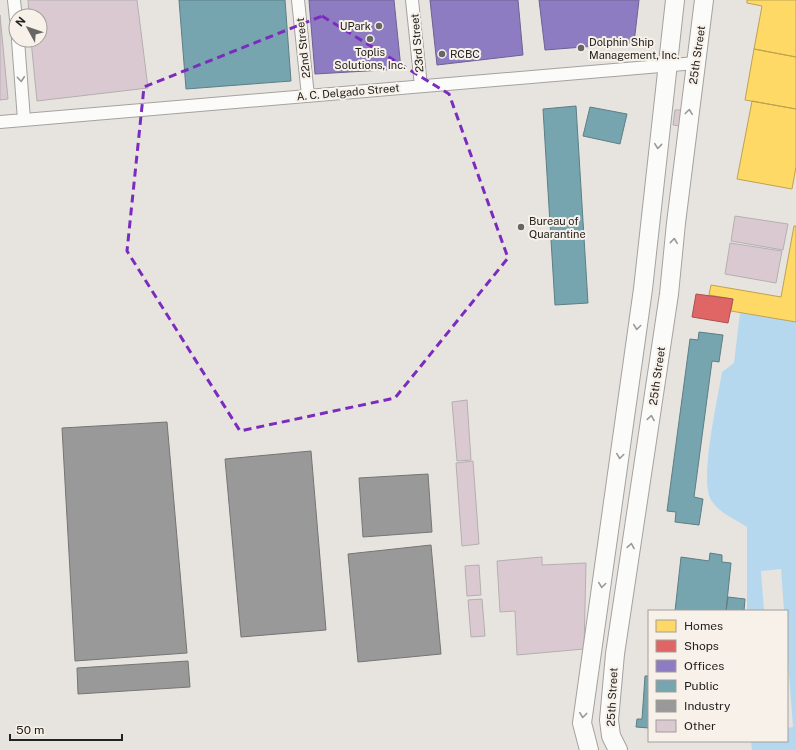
<svg xmlns="http://www.w3.org/2000/svg" width="796" height="750" viewBox="0 0 796 750" font-family="'Public Sans',sans-serif">
<style>
.water{fill:#b5d8ef}
.pier{fill:#e7e4e0}
.homes{fill:#ffd966;stroke:#bda251}
.shops{fill:#e06666;stroke:#a85251}
.offices{fill:#8e7cc3;stroke:#6e6192}
.public{fill:#76a5af;stroke:#5d7e84}
.industry{fill:#999;stroke:#767574}
.building{fill:#dbc9d2;stroke:#b3b0af}
.lines{fill:none;stroke-linecap:round;stroke-linejoin:round}
.street-casing{stroke:#a4a29f;stroke-width:14}
.secondary-casing{stroke:#a4a29f;stroke-width:20}
.street{stroke:#fbfbfa;stroke-width:12}
.secondary{stroke:#fbfbfa;stroke-width:18}
.oneway{stroke:#9a9997}
.marked{fill:none;stroke:#7b2cbf;stroke-width:3;stroke-dasharray:8 5;stroke-linejoin:round}
.poi-dot{fill:#686663;stroke:#f7f1ea;stroke-width:1.5}
.labels{text-anchor:middle;dominant-baseline:central;stroke-width:4;stroke-linejoin:round;paint-order:stroke}
.poi-label{font-size:11px;fill:#24221f;stroke:#f7f1ea;text-anchor:start}
.street-label{font-size:11px;fill:#24221f;stroke:#f7f1ea}
</style>
<rect width="100%" height="100%" fill="#e7e4e0"/>
<!-- water -->
<path class="water" d="M740 313 796 322V750H752L751 741H787V611H747V527C735 519 719 513 711 500 699 480 718 398 722 372L734 363Z"/>
<!-- pier -->
<path class="pier" d="M781 569 784 611H764L761 571Z
M787 649 793 727 787 728Z"/>
<!-- homes -->
<path class="homes" d="M747 0H796V57L754 49 762 6 747 3Z
M754 49 796 57V109L745 100Z
M752 101 796 109V167L792 189 737 179Z
M794 226H796V322L731 311 733 299 709 295 711 285 781 297Z"/>
<!-- shops -->
<path class="shops" d="M696 294 733 299 728 323 692 317Z"/>
<!-- offices -->
<path class="offices" d="M309 0H394L401 69 315 74Z
M430 0H518L523 55 437 65Z
M539 0H639L634 43 545 50Z"/>
<!-- public -->
<path class="public" d="M179 0H285L291 81 186 89Z
M576 106 588 303 555 305 543 109Z
M590 107 627 114 620 144 583 136Z
M699 332 723 335 719 362 712 361 694 497 703 499 699 525 675 522 676 512 667 511 690 339 698 340Z
M710 553 722 555V562L731 563 726 611H675L681 557 709 561Z
M728 597 745 599 744 611H726Z
M645 676H649V728L636 727 637 719H642Z"/>
<!-- industry -->
<path class="industry" d="M167 422 187 653 75 661 62 428Z
M311 451 326 630 241 637 225 459Z
M428 474 432 532 363 537 359 478Z
M431 545 441 654 358 662 348 554Z
M188 661 190 687 78 694 77 668Z"/>
<!-- building -->
<path class="building" d="M28 0H137L148 88 37 101 31 40H40V16H29Z
M0 15 8 99 0 100Z
M675 110H681L680 126 673 125Z
M735 216 788 224 783 250 731 241Z
M730 243 782 251 776 283 725 274Z
M467 400 471 460 457 461 452 402Z
M473 461 479 544 462 546 456 463Z
M542 557V565L586 563 584 649 517 655 515 611 500 612 497 561Z
M479 565 481 595 467 596 465 566Z
M482 599 485 636 471 637 468 600Z"/>
<g class="lines">
<defs>
<path id="street" d="M14 0 16 19
M298 0 308 96
M412 0 421 86
M18 40 24 120
M0 122 696 63"/>
<path id="secondary" d="M589 750 582 723 643 289 675 0
M618 750 611 736 609 720 615 654 669 294 676 223 704 0"/>
</defs>
<!-- street casing -->
<use href="#street" class="street-casing"/>
<!-- secondary casing -->
<use href="#secondary" class="secondary-casing"/>
<!-- street -->
<use href="#street" class="street"/>
<!-- secondary -->
<use href="#secondary" class="secondary"/>
</g>
<!-- one-way arrows -->
<defs><path id="oneway-chevron" d="M-2-3.5L2.5 0L-2 3.5" fill="none" stroke-width="1.6" stroke-linecap="round" stroke-linejoin="round"/></defs>
<g class="oneway">
<use href="#oneway-chevron" transform="translate(21 79) rotate(85)"/>
<use href="#oneway-chevron" transform="translate(689 112) rotate(-83)"/>
<use href="#oneway-chevron" transform="translate(658 146) rotate(96)"/>
<use href="#oneway-chevron" transform="translate(674 241) rotate(-84)"/>
<use href="#oneway-chevron" transform="translate(637 327) rotate(98)"/>
<use href="#oneway-chevron" transform="translate(651 418) rotate(-81)"/>
<use href="#oneway-chevron" transform="translate(620 456) rotate(98)"/>
<use href="#oneway-chevron" transform="translate(631 546) rotate(-81)"/>
<use href="#oneway-chevron" transform="translate(602 585) rotate(98)"/>
<use href="#oneway-chevron" transform="translate(583 715) rotate(97)"/>
</g>
<!-- marked area -->
<path class="marked" d="M322 16 449 94 508 258 395 398 240 431 127 251 144 87Z"/>
<!-- markers -->
<g class="poi-dot">
<circle cx="379" cy="26" r="4"/>
<circle cx="370" cy="39" r="4"/>
<circle cx="581" cy="48" r="4"/>
<circle cx="442" cy="54" r="4"/>
<circle cx="521" cy="227" r="4"/>
</g>
<g class="labels">
<!-- poi labels -->
<g class="poi-label">
<text x="371" y="26" text-anchor="end">UPark</text>
<text x="589" y="42">Dolphin Ship<tspan x="589" dy="13">Management, Inc.</tspan></text>
<text x="370" y="52" text-anchor="middle">Toplis<tspan x="370" dy="13">Solutions, Inc.</tspan></text>
<text x="450" y="54">RCBC</text>
<text x="529" y="221">Bureau of<tspan x="529" dy="13">Quarantine</tspan></text>
</g>
<!-- street labels -->
<g class="street-label">
<text transform="translate(417 43) rotate(-95)">23rd Street</text>
<text transform="translate(303 48) rotate(-96)">22nd Street</text>
<text transform="translate(697 55) rotate(-82)">25th Street</text>
<text transform="translate(348 92) rotate(-5)">A. C. Delgado Street</text>
<text transform="translate(657 376) rotate(-82)">25th Street</text>
<text transform="translate(612 697) rotate(-87)">25th Street</text>
</g>
</g>
<!-- legend -->
<rect x="648" y="610" width="140" height="132" fill="#f7f1ea" stroke="#a39e99"/>
<rect x="656" y="620" width="20" height="12" fill="#ffd966" stroke="#a39e99"/>
<text x="684" y="630" font-size="12" fill="#24221f">Homes</text>
<rect x="656" y="640" width="20" height="12" fill="#e06666" stroke="#a39e99"/>
<text x="684" y="650" font-size="12" fill="#24221f">Shops</text>
<rect x="656" y="660" width="20" height="12" fill="#8e7cc3" stroke="#a39e99"/>
<text x="684" y="670" font-size="12" fill="#24221f">Offices</text>
<rect x="656" y="680" width="20" height="12" fill="#76a5af" stroke="#a39e99"/>
<text x="684" y="690" font-size="12" fill="#24221f">Public</text>
<rect x="656" y="700" width="20" height="12" fill="#999999" stroke="#a39e99"/>
<text x="684" y="710" font-size="12" fill="#24221f">Industry</text>
<rect x="656" y="720" width="20" height="12" fill="#dbc9d2" stroke="#a39e99"/>
<text x="684" y="730" font-size="12" fill="#24221f">Other</text>
<!-- north arrow -->
<g transform="translate(28 28) rotate(310)"><circle r="19" fill="#f7f1ea" stroke="#a39e99"/>
<path d="M0-3L7 15L0 10L-7 15Z" fill="#686663"/>
<text y="-6" font-size="11" font-weight="bold" text-anchor="middle" fill="#24221f">N</text>
</g>
<!-- scale -->
<path d="M10 734v6h112v-6" fill="none" stroke="#24221f" stroke-width="2"/>
<text x="16" y="734" font-size="12" fill="#24221f" stroke="#f7f1ea" stroke-width="3" paint-order="stroke">50 m</text>
</svg>
